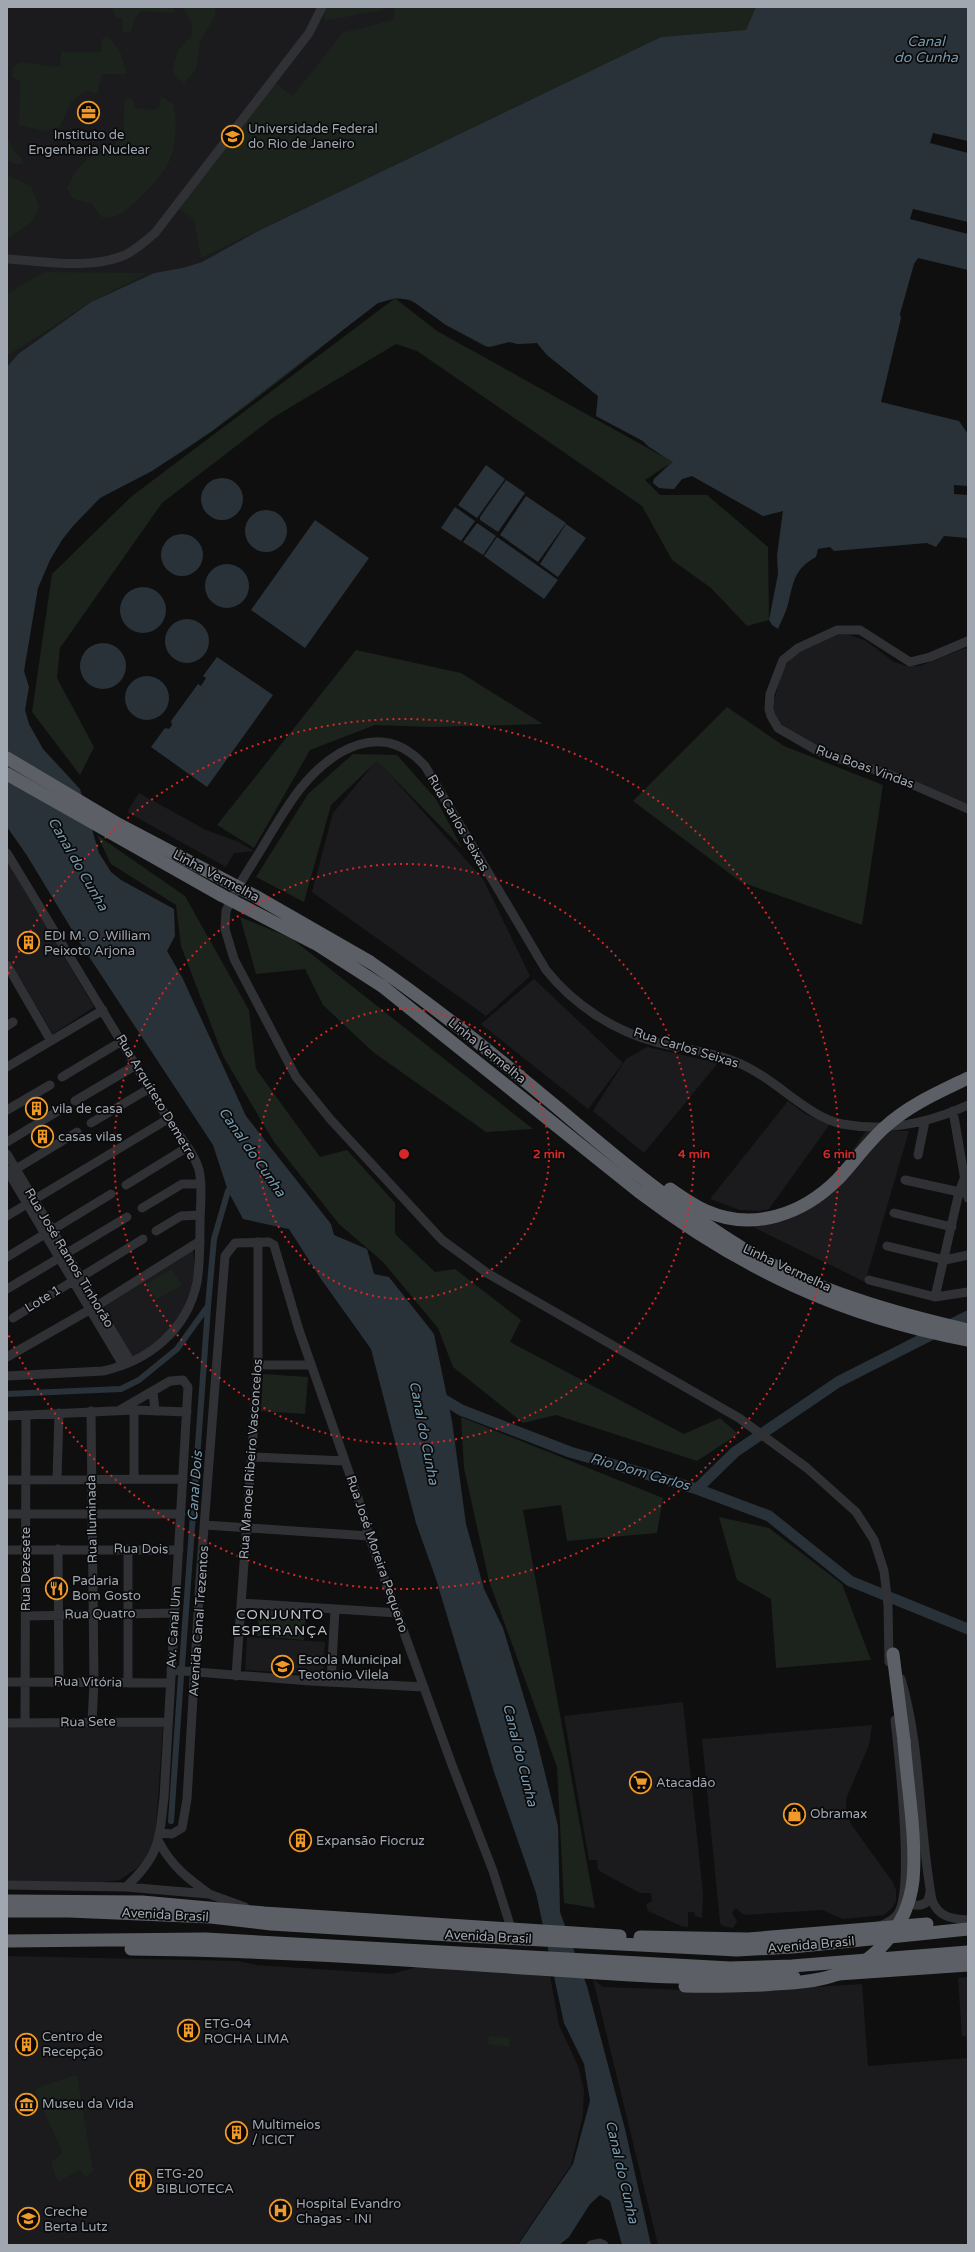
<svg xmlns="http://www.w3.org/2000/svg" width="975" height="2252" viewBox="0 0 975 2252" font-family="'Varela Round',sans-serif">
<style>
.built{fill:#1b1b1d}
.green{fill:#1b231c;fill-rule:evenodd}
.water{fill:#293238}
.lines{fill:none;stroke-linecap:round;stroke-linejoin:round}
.canal{stroke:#293238;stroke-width:6}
.river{stroke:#293238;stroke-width:11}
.minor{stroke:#303135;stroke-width:9}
.highway{stroke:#5c6066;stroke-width:13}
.highway-bridge{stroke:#5c6066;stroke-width:13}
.ring{fill:none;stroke:#d62828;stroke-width:2;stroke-dasharray:2 4}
.labels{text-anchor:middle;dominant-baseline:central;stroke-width:3.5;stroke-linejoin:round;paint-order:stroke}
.poi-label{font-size:13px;fill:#a0a7b1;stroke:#0a0a0b;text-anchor:start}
.street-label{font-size:13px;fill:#a0a7b1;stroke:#0a0a0b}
.water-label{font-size:14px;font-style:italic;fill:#7698ad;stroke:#0a0a0b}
.neighbourhood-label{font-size:14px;letter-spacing:1px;fill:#c1c5cd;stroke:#0a0a0b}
.centre{fill:#d62828;stroke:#0a0a0b;stroke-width:2}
.ring-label{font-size:12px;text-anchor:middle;font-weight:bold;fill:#d62828;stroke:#0a0a0b;stroke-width:3.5;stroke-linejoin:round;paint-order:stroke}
</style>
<rect width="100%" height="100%" fill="#0f0f10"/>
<!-- built -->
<path class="built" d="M7 7H761L754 26 738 36 256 232 202 262 182 268 154 273 91 302 18 354 7 367Z
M836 635H849L866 641 894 662 906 666H920L968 647V804L823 750 779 723 774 712V701L782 672 790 659 802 651Z
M377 760 483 879 530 976 486 1016 312 892 333 813Z
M139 793 206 830 239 842 254 851 234 853 226 867 127 812Z
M7 859 94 1007 53 1034 7 957Z
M534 979 623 1063 588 1109 481 1024Z
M647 1047 718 1063 644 1153 593 1111 626 1059Z
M788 1101 805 1114 830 1124 769 1209 759 1211 740 1210 710 1199Z
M866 1131H909L865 1282 755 1228 757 1224 804 1211 826 1197 860 1159 851 1152Z
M193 1249 195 1269 191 1288 183 1309 174 1324 160 1340 133 1357 103 1305Z
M247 1637 325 1642 323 1675 245 1670Z
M683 1702 703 1894 702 1918 695 1916 694 1912H688V1927L681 1926 648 1911 646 1905 652 1901 651 1893H640L601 1872 598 1869 597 1860H589L564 1716Z
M872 1725 869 1745 846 1799V1813L851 1824 892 1881 896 1890V1902L892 1908 884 1915 843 1919 822 1910 744 1915 736 1908 732 1913 737 1921 735 1925 733 1928 723 1926 720 1923 702 1739Z
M163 1726 155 1841 148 1856 137 1868 120 1880 97 1883 7 1881V1727Z
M7 1956 238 1961 256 1965 391 1974 417 1967 550 1975 559 2025 578 2066 584 2090 583 2115 571 2165 517 2245H7Z
M968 1977V2245H658L593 1979 603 1987 740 1992 862 1984 868 2066 967 2058 966 2036H962L958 1978Z"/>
<!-- green -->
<path class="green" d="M107 7H173L175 13 140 11 134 20 131 32H123L122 18H116L113 9Z
M183 7H214L216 14 200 42 196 70 183 84 172 72 178 50 192 35V24Z
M325 7H383V10L324 21Z
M395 7H756L747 30 661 37 201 258 194 220 178 208 274 82 293 96 342 33 393 20Z
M107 36 120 51 127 74H102L97 94 86 91 71 102 60 127 43 131 19 125 20 81 12 77 13 67 20 62 60 67 61 52H101L102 39Z
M161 96 173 104C178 122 176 147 168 164 162 177 131 209 118 215 114 217 108 217 103 218L91 203 73 199 67 188 75 172 89 157 107 151 123 136 125 99H132L136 108 151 110 159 108Z
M7 136 12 148 24 162 17 165 7 160Z
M7 175 31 186 39 206 33 221 7 239Z
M460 257 805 480 777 556 783 511 763 516 692 476 682 479 674 489 659 488 653 483 654 479 669 464 645 480 660 495H707L768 547 769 620 747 626 711 588 672 560 642 506 417 351 396 344 274 417 162 503 60 648 57 678 94 747 80 775 32 712 52 574 132 496 394 299 378 303 367 310C326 344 284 378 241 410 202 439 163 467 120 486L281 352ZM403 298 417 304 446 325 484 346 492 347 509 342 518 344 537 343 547 355 598 396 596 416 643 441 662 456 437 331 396 299Z
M44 272 148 273 91 302 7 356V294Z
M356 650 461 673 543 724 432 727 375 725 310 750 254 848 217 825Z
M727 707 784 746 883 785 862 925 741 882 633 801Z
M353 754 397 755 436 799 462 848 377 761 331 805 304 902 256 877 308 794Z
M97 835 185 896 249 1010 256 1069 320 1157 347 1150 395 1203V1234L435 1272 455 1269 521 1320 510 1342 684 1434 720 1418 738 1434 697 1461 556 1415 523 1423 453 1367 438 1328 383 1262 339 1224 274 1142 223 1056 181 946 176 905 111 864Z
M240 917 291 938 533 1129 486 1132 373 1052 323 1005 305 969 256 974Z
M172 1269 182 1285 156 1300 146 1284Z
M263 1374 308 1377 305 1414 261 1411Z
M461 1417 663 1498 657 1533 567 1541 561 1505 523 1510 595 1908 564 1903 557 1767 489 1581 464 1468Z
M719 1517 769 1528 842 1584 871 1660 776 1668 771 1599 737 1580Z
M259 1609 306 1613 304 1640 257 1636Z
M489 2036 510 2038 509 2047 488 2044Z
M75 2075 77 2076 93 2171 86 2177 80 2170 59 2181 57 2180 51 2162 61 2154 62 2151 35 2091 37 2088Z"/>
<!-- water -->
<path class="water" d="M756 7H968V141L933 133 930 143 968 153V222L913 209 910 219 968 234V270L918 258 914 264 900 314 901 318 881 402 959 421 968 434V486L954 485V494L968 495V538L944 536 936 547 927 543 834 551 830 547 818 549 816 557C796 568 794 579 789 600 787 610 782 620 778 629L772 625 769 620 778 574 777 556 783 511 763 516 692 476 682 479 674 489 659 488 653 483 654 479 673 462 649 447 643 441 596 416 598 396 547 355 537 343 518 344 509 342 488 347 446 325 411 300 395 298 378 303 212 431 152 471 100 498 73 526 62 540 50 560 38 588 24 671 29 687 25 710 29 724 43 749 80 789 99 853 111 872 121 880 174 909 175 936 167 951 182 977 246 1116 331 1224 334 1235 367 1249 374 1274 389 1277 434 1334 452 1421 466 1524 484 1589 503 1628 536 1737 558 1826 560 1912 587 1986 625 2129 651 2245H622L610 2201 600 2195 590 2204 569 2237 559 2245H518L573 2164 590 2101 584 2064 564 2023 536 1893 494 1772 436 1579 416 1523 371 1349 321 1279 289 1229 243 1219 228 1191 213 1145 80 943 26 854 7 827V367L18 354 91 302 154 273 182 268 202 262 256 232 661 37 746 30Z
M486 465 505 479 477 518 458 505Z
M201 499a21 21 0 1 1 42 0a21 21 0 1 1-42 0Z
M506 480 525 493 498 532 480 520V517Z
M526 496 566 523 538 562 500 535Z
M455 507 475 521 461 541 441 528Z
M245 531a21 21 0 1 1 42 0a21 21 0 1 1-42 0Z
M315 520 369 558 305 648 251 610Z
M477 523 496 536 483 555 463 542Z
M566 524 586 538 558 577 540 564Z
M161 555a21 21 0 1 1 42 0a21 21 0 1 1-42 0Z
M497 537 558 580 544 599 484 556Z
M205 586a22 22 0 1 1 44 0a22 22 0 1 1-44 0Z
M120 610a23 23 0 1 1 46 0a23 23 0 1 1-46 0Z
M165 641a22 22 0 1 1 44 0a22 22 0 1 1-44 0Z
M80 666a23 23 0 1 1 46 0a23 23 0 1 1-46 0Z
M217 657 273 695 207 787 151 747 165 728 169 729 172 725 171 721 198 684 201 686 206 678 203 676Z
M125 698a22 22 0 1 1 44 0a22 22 0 1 1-44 0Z"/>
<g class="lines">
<!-- canal -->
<path class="canal" d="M7 1394 121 1389 139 1380 177 1349 208 1306 214 1239 228 1191 232 1186
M182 1666 208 1307
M171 1821 181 1676"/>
<!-- river -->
<path class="river" d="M436 1395 461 1410 570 1452 697 1489 735 1452 838 1382 968 1316
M697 1489 769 1516 850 1581 968 1629"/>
<!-- minor -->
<path class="minor" d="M7 259C44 261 90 270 125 255 136 250 145 241 155 233L309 33 322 7
M968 641 930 657 910 662 860 630H837L798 648 783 660 770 694 769 709 771 716 778 728 818 751 851 763 886 773 968 809
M7 853 168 1119C177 1133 195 1154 199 1170 203 1187 200 1207 200 1225 200 1244 200 1264 197 1282 187 1330 149 1361 103 1371L7 1376
M7 965 51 1041
M7 1026 13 1022
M7 1067 103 1010
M62 1077 122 1041
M75 1101 136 1065
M7 1110 50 1085
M953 1111 968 1198
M91 1123 150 1088
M7 1142 63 1108
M7 1154 131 1362
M918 1155 925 1121
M16 1169 77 1132
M7 1170 123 1365
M905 1180 964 1193
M126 1185 186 1148
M142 1208 182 1184H201
M894 1213 952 1227
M7 1216 168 1119
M52 1230 111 1194
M156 1231 181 1216 200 1215
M887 1246 945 1260 968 1255
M67 1253 127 1217
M7 1257 45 1234
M81 1277 143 1239
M869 1280 935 1297 968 1292
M7 1289 59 1258
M935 1297 959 1192 964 1179
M13 1318 73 1281
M7 1357 98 1305 200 1241
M258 1365H311
M153 1392 155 1411
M120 1410 170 1381 183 1380 188 1387 164 1797C159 1841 160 1855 126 1887
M134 1410V1479
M91 1411 94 1682 92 1723
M7 1416 134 1410 187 1412
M252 1457 345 1461
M57 1479 59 1413
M7 1480 183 1479
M7 1514H181
M205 1525 369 1536
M58 1549 59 1682
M128 1549V1683
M7 1550H179
M241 1603 398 1613
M26 1616 175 1613
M889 1662 888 1605 884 1571 874 1540 856 1512 807 1468 739 1418 487 1273 442 1240 331 1120 296 1077 234 959 225 929 226 911C235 889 250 868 262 848 274 828 286 807 300 789 333 748 383 719 425 766L546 970C574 1005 615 1032 659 1043 689 1050 721 1053 749 1068 779 1083 809 1117 842 1124 885 1132 929 1123 968 1105
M171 1670 310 1681 424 1687
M236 1676 258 1365V1242
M901 1679C922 1750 918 1826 932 1900 938 1917 952 1919 968 1920
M7 1682 170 1683
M331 1682 335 1609
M7 1723 168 1722
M25 1723 26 1415
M160 1833 172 1834 182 1828 187 1799 200 1579 225 1256 235 1243 269 1242 274 1245 299 1330 358 1498 369 1536 452 1765 493 1871 511 1928
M159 1842C171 1865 187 1878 208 1893
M7 1885 126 1887 197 1893 209 1894 245 1907
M905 1897C910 1906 920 1908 928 1901L930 1892
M880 1926C888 1923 895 1919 899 1912 914 1883 899 1757 895 1720
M591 2245 600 2243 604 2245"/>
<!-- highway -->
<path class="highway" d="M7 774 221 895
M370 962C436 1007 498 1058 559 1109 619 1160 679 1210 747 1251 814 1290 893 1313 968 1330
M382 986 638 1191C741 1269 841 1316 968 1340
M893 1654 904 1741
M7 1901 142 1902 264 1913 620 1936
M7 1911H69L211 1917 271 1924 466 1936 737 1950 792 1947 968 1929
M640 1937 748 1939 927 1924
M7 1941 205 1939 730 1968 792 1966 968 1952
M131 1949C252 1950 373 1958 494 1966 594 1972 694 1982 794 1977
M838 1974 968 1965"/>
<!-- highway-bridge -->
<path class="highway-bridge" d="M7 758 118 824 255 896 370 962
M221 895 318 945 382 986
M670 1189C682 1197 693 1205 706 1211 754 1232 803 1214 838 1179 854 1162 868 1142 885 1127 909 1105 939 1092 968 1078
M685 1986C711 1987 737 1986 763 1985 786 1983 810 1983 832 1976 876 1964 908 1925 913 1880 917 1839 907 1784 904 1741"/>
</g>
<!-- distance rings -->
<g class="ring">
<circle cx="404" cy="1154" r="145"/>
<circle cx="404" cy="1154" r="290"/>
<path d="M8 974A435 435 0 1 1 8 1334"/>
</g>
<!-- icons -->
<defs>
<symbol id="office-ring" viewBox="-11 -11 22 22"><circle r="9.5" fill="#0a0a0b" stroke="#ef9a28" stroke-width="1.5"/><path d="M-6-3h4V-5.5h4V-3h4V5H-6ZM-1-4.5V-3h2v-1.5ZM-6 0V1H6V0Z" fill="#ef9a28"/></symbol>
<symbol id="university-ring" viewBox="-11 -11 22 22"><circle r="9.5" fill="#0a0a0b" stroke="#ef9a28" stroke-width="1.5"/><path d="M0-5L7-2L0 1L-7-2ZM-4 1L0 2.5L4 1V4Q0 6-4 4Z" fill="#ef9a28"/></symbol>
<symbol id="building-ring" viewBox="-11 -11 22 22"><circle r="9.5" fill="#0a0a0b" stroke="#ef9a28" stroke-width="1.5"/><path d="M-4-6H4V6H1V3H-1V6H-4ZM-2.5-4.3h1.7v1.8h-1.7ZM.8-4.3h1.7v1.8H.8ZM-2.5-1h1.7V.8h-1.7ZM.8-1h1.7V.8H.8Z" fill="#ef9a28"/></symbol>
<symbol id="restaurant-ring" viewBox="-11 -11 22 22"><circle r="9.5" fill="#0a0a0b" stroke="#ef9a28" stroke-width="1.5"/><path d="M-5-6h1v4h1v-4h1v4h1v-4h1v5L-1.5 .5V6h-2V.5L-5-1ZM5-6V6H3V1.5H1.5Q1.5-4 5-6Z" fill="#ef9a28"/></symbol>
<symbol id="school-ring" viewBox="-11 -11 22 22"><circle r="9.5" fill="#0a0a0b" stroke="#ef9a28" stroke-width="1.5"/><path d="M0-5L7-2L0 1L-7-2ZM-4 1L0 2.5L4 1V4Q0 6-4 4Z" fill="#ef9a28"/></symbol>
<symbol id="supermarket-ring" viewBox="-11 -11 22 22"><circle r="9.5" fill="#0a0a0b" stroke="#ef9a28" stroke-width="1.5"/><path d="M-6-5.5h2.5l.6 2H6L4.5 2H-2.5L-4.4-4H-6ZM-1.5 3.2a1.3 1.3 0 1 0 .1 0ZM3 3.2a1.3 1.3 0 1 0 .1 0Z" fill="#ef9a28"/></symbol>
<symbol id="shop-ring" viewBox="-11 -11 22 22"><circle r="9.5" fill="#0a0a0b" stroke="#ef9a28" stroke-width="1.5"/><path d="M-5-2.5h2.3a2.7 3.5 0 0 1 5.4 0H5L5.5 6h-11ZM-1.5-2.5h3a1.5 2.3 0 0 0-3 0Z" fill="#ef9a28"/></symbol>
<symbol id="museum-ring" viewBox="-11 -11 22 22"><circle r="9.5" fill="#0a0a0b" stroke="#ef9a28" stroke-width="1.5"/><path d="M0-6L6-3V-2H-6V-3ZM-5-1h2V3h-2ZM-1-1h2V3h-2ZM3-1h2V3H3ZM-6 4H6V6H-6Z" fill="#ef9a28"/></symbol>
<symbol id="hospital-ring" viewBox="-11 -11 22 22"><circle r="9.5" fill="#0a0a0b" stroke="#ef9a28" stroke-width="1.5"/><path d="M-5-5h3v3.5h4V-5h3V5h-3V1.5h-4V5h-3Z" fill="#ef9a28"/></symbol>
</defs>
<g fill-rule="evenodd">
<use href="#office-ring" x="76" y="100" width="25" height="25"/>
<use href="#university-ring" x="220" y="124" width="25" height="25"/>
<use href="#building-ring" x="16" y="930" width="25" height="25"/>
<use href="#building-ring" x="24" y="1096" width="25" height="25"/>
<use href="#building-ring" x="30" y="1124" width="25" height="25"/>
<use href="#restaurant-ring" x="44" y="1576" width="25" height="25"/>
<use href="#school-ring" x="270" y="1654" width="25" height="25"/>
<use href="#supermarket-ring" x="628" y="1770" width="25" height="25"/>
<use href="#shop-ring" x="782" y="1802" width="25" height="25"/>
<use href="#building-ring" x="288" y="1828" width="25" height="25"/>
<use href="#building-ring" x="176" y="2018" width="25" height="25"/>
<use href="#building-ring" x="14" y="2032" width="25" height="25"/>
<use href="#museum-ring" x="14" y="2092" width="25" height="25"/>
<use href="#building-ring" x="224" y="2120" width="25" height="25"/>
<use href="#building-ring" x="128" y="2168" width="25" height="25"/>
<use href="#hospital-ring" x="268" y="2198" width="25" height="25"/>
<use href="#school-ring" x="16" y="2206" width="25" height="25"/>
</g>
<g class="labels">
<!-- poi labels -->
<g class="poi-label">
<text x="248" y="129">Universidade Federal<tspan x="248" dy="15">do Rio de Janeiro</tspan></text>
<text x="89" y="135" text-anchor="middle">Instituto de<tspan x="89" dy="15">Engenharia Nuclear</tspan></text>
<text x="44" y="936">EDI M. O .William<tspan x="44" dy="15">Peixoto Arjona</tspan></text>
<text x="52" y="1109">vila de casa</text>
<text x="58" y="1137">casas vilas</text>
<text x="72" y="1581">Padaria<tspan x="72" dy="15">Bom Gosto</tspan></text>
<text x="298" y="1660">Escola Municipal<tspan x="298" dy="15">Teotonio Vilela</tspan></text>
<text x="656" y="1783">Atacadão</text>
<text x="810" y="1814">Obramax</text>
<text x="316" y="1841">Expansão Fiocruz</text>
<text x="204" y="2024">ETG-04<tspan x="204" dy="15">ROCHA LIMA</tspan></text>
<text x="42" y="2037">Centro de<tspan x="42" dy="15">Recepção</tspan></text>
<text x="42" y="2104">Museu da Vida</text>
<text x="252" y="2125">Multimeios<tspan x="252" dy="15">/ ICICT</tspan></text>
<text x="156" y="2174">ETG-20<tspan x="156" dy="15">BIBLIOTECA</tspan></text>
<text x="296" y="2204">Hospital Evandro<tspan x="296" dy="15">Chagas - INI</tspan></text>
<text x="44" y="2212">Creche<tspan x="44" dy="15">Berta Lutz</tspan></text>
</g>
<!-- street labels -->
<g class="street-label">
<text transform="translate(865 767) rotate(20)">Rua Boas Vindas</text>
<text transform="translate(458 823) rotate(60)">Rua Carlos Seixas</text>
<text transform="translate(216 876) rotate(28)">Linha Vermelha</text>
<text transform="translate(686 1048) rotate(17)">Rua Carlos Seixas</text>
<text transform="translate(487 1051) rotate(39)">Linha Vermelha</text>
<text transform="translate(156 1097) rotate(59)">Rua Arquiteto Demetre</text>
<text transform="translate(69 1258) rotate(59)">Rua José Ramos Tinhorão</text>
<text transform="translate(787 1268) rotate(25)">Linha Vermelha</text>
<text transform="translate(43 1299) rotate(-31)">Lote 1</text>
<text transform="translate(251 1459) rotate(-86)">Rua Manoel Ribeiro Vasconcelos</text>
<text transform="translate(92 1519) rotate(-91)">Rua Iluminada</text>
<text transform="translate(141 1549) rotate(1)">Rua Dois</text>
<text transform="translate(377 1554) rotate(71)">Rua José Moreira Pequeno</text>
<text transform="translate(26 1569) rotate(-90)">Rua Dezesete</text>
<text transform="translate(100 1614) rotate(-1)">Rua Quatro</text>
<text transform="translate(199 1621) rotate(-86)">Avenida Canal Trezentos</text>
<text transform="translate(174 1627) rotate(-86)">Av. Canal Um</text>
<text transform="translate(88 1682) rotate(1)">Rua Vitória</text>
<text transform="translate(88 1722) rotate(-1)">Rua Sete</text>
<text transform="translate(165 1915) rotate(3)">Avenida Brasil</text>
<text transform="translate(488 1937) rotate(3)">Avenida Brasil</text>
<text transform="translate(811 1945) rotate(-5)">Avenida Brasil</text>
</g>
<!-- water labels -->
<g class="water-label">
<text x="926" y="41">Canal<tspan x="926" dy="16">do Cunha</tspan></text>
<text transform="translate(78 864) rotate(60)">Canal do Cunha</text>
<text transform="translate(252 1152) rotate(55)">Canal do Cunha</text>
<text transform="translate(424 1433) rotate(79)">Canal do Cunha</text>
<text transform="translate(640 1472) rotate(16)">Rio Dom Carlos</text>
<text transform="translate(195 1486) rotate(-86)">Canal Dois</text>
<text transform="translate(520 1755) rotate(76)">Canal do Cunha</text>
<text transform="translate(622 2172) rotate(77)">Canal do Cunha</text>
</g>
<!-- neighbourhood labels -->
<g class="neighbourhood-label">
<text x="280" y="1614">CONJUNTO<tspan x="280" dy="16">ESPERANÇA</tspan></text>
</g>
</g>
<circle cx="404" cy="1154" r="6" class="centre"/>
<g class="ring-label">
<text x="549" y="1158">2 min</text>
<text x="694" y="1158">4 min</text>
<text x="839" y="1158">6 min</text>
</g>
<!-- border -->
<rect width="975" height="2252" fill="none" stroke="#a0a7b1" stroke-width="16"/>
</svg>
